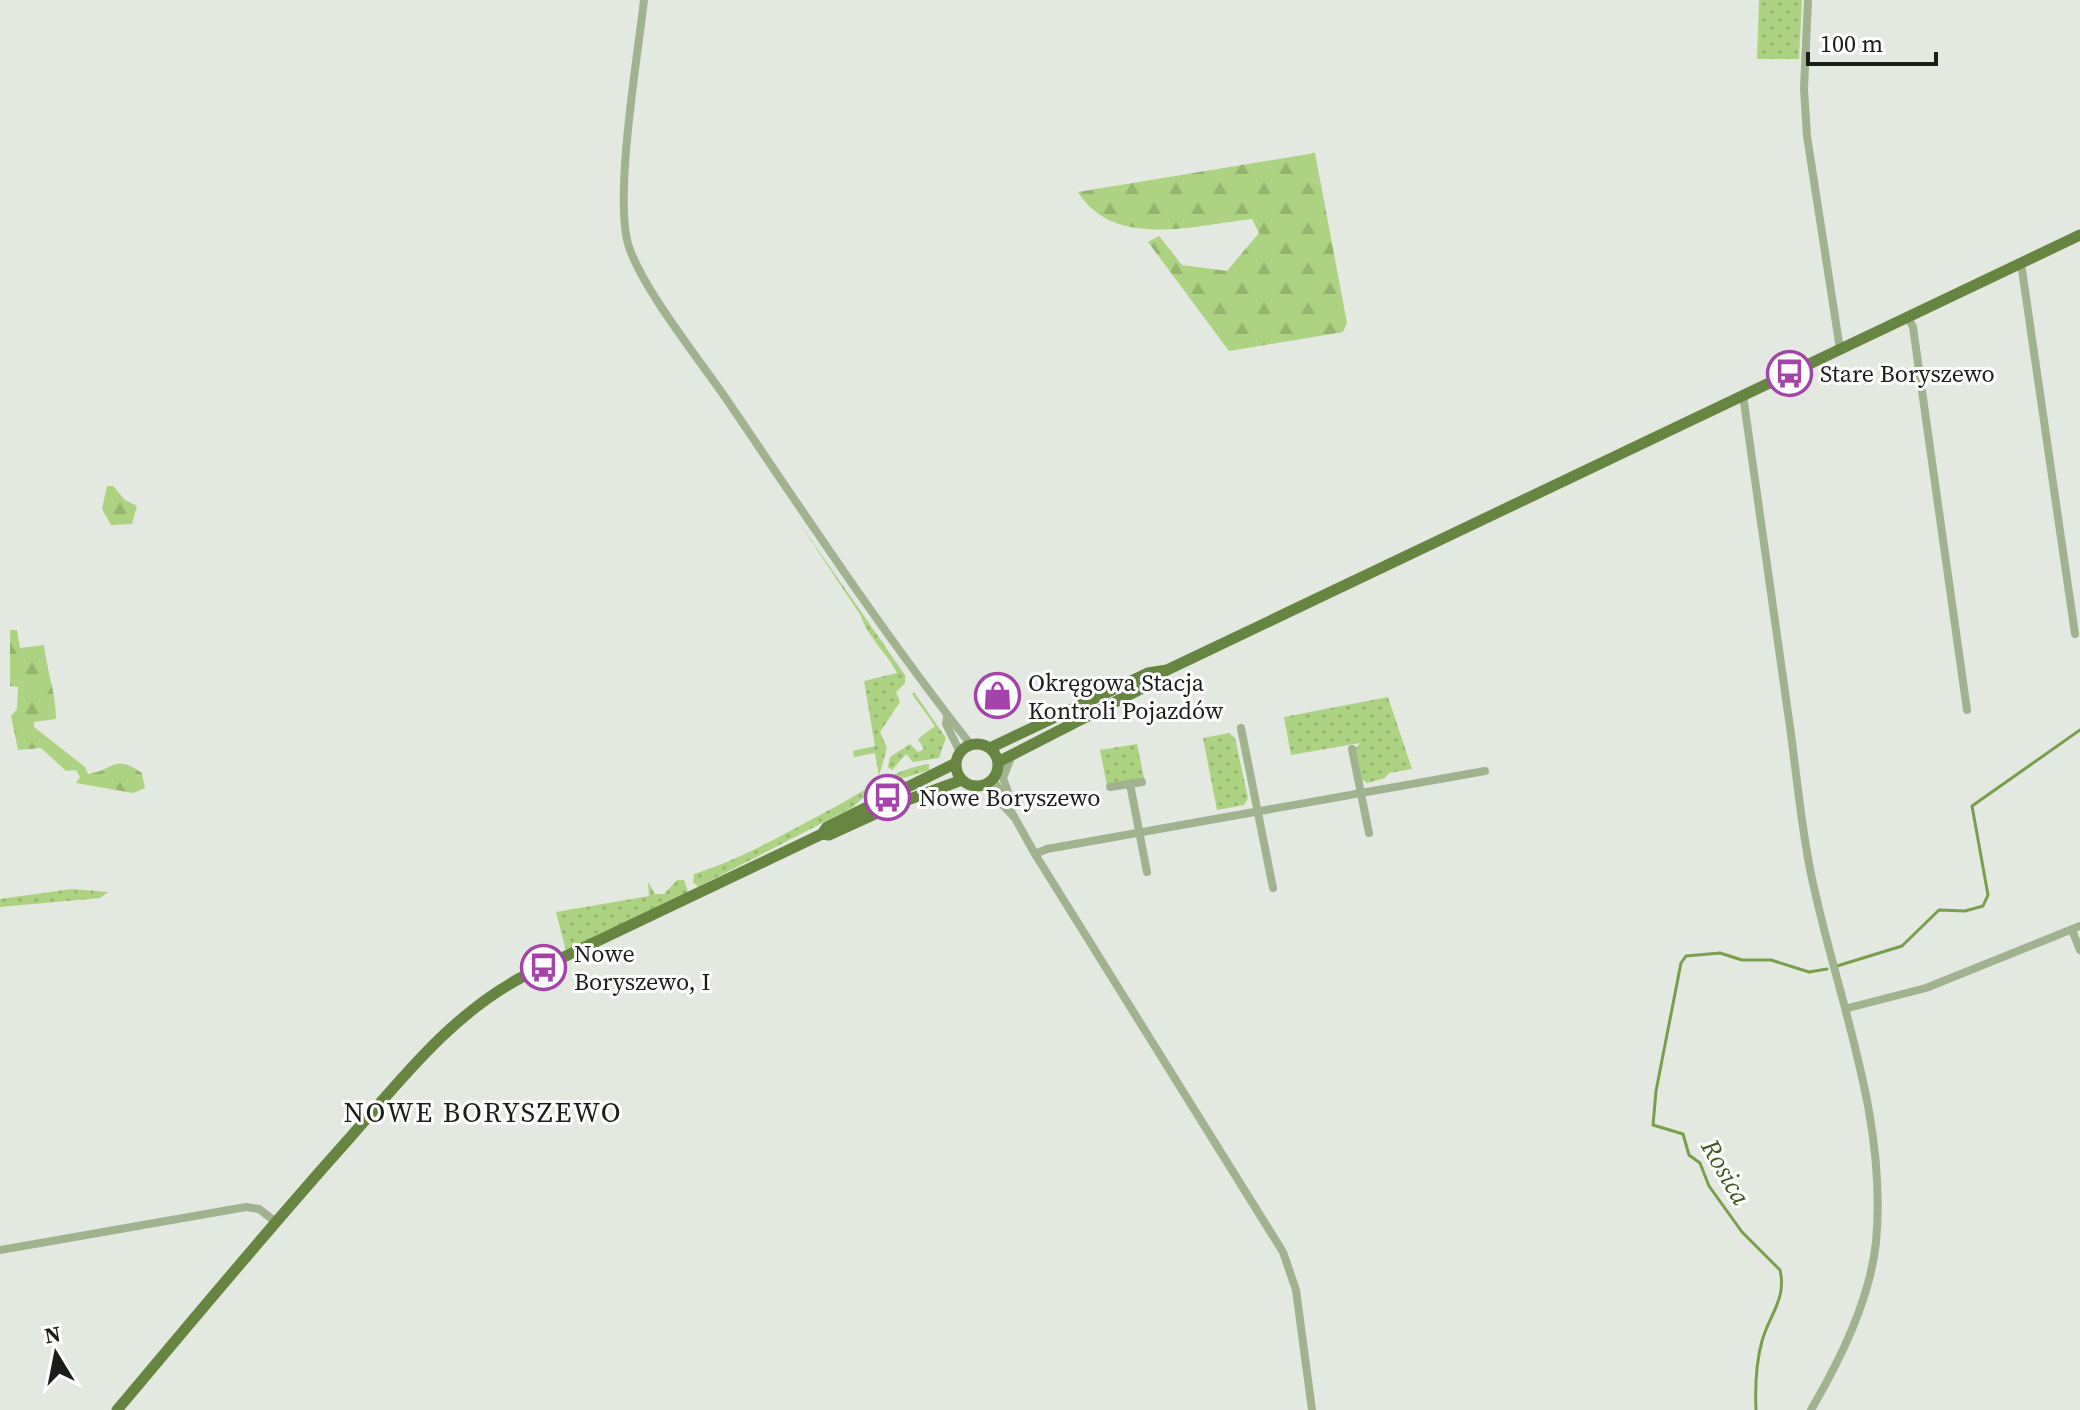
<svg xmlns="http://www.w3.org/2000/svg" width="2080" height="1410" viewBox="0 0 2080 1410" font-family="'Source Serif 4',serif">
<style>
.grass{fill:url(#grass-dots)}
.forest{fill:url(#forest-firs)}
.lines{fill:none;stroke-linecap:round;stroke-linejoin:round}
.stream{stroke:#789f4c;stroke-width:3}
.minor{stroke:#a0b28e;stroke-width:8}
.major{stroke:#658541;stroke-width:11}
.labels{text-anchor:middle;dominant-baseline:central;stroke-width:6;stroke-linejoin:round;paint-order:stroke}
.poi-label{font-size:24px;fill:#1b1d1a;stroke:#fff;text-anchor:start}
.water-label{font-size:26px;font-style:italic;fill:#3e581e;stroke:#fff}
.quarter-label{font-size:28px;letter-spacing:2px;fill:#1b1d1a;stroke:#fff}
</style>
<defs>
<pattern id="grass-dots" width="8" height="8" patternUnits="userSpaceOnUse" patternTransform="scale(2)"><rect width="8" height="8" fill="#abd381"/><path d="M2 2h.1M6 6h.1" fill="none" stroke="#93b56f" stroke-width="1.8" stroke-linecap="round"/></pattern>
<pattern id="forest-firs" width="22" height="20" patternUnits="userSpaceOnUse" patternTransform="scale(2)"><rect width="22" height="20" fill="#abd381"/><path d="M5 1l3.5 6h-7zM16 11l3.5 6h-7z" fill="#93b56f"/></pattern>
</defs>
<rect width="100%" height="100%" fill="#e3e8e0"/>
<!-- grass -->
<path class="grass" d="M1759 0H1802L1799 59H1757Z
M798 521 905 675V683L896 692 900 702 880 732 887 748 879 776 875 753 854 757 853 751 875 746 864 681 897 673C887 653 866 635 861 616Z
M914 692 946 738 939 758 913 762 906 754 892 770 888 767 890 757 910 744 918 752 924 749 918 739 935 726 912 694Z
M1388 697 1412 769 1389 773 1385 778 1367 783 1362 779 1356 748 1360 743 1291 755 1284 717Z
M1229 733 1235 738 1248 798 1244 805 1217 810 1203 738Z
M1137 744 1144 778 1107 785 1100 750Z
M929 764V770L875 787 853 807 698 887 693 882 694 874C747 857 795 828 844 802 870 787 899 768 929 764Z
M677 880H684L688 892 566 951 556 912 649 896 648 882 655 894H664Z
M72 889 108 892 100 898 0 907V899Z"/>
<!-- forest -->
<path class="forest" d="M1315 153 1347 323 1343 332 1229 351 1148 242 1159 236 1182 265 1227 271 1259 233 1252 219C1196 225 1114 250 1078 192Z
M107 486H113L125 500 137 506 132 524 111 525 102 509Z
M10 630H17L20 648 44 645C47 671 56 694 56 719L34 722V727L85 767 88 774C112 771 114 753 142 773L145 788 133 793 76 783 80 777 76 770 66 771 41 748 18 750 11 716 17 709 18 687 10 686Z"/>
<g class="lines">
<!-- stream -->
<path class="stream" d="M1837 966 1902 946 1939 910 1965 911 1983 906 1988 895 1972 806 2080 730
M1756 1410C1755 1387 1756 1363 1762 1341 1769 1315 1787 1299 1780 1270L1742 1232 1709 1186 1700 1163 1689 1155 1683 1134 1653 1125 1656 1091 1681 963 1686 956 1720 953 1742 960H1771L1809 972 1827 969"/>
<!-- minor -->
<path class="minor" d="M644 0C638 55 613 200 629 247 644 291 699 359 727 400 806 516 884 635 971 745
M1808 0 1804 89 1807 136 1840 349
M2021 263 2075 634
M1908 317 1913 327 1967 710
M1743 395C1758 501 1773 607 1788 713 1796 766 1800 821 1811 874 1836 995 1888 1116 1876 1242 1870 1300 1840 1360 1811 1410
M947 717 946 724 960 752
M1241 728 1273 888
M1352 749 1369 833
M993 779 1035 854 1283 1252 1296 1290 1312 1410
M1130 784 1147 872
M984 785 1014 817
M1110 787 1142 782
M1010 798 1003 778 1012 755
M1035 854 1047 849 1485 771
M2072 930 2080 950
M1848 1008 1926 988 2080 926
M0 1250 246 1207 259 1209 276 1222"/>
<!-- major -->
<path class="major" d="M956 765a21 21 0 1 1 42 0a21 21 0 1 1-42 0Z
M990 748 1148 673 1167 670 2080 235
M998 762 1154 682 1166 670
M822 834 827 827 956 763
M117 1410C193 1320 268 1229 347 1141 400 1081 451 1014 524 976L822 834 829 835 899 803 962 780"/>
</g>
<!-- icons -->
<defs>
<symbol id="bus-ring" viewBox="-11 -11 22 22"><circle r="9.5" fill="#fff" stroke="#a444ab" stroke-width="1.5"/><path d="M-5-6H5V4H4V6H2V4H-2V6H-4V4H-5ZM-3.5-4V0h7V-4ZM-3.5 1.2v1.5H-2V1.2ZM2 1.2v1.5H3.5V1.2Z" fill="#a444ab"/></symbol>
<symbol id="shop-ring" viewBox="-11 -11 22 22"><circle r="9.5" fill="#fff" stroke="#a444ab" stroke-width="1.5"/><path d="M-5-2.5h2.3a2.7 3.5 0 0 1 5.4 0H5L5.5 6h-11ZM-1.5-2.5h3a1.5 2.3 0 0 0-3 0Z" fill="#a444ab"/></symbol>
</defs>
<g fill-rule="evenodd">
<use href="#bus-ring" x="1764" y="348" width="51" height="51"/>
<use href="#shop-ring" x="972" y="670" width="51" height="51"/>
<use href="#bus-ring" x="862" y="772" width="51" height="51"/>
<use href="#bus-ring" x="518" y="942" width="51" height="51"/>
</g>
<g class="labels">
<!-- poi labels -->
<g class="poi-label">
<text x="1820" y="373">Stare Boryszewo</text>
<text x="1028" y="682">Okręgowa Stacja<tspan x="1028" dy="28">Kontroli Pojazdów</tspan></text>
<text x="919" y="797">Nowe Boryszewo</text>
<text x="574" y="953">Nowe<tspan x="574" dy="28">Boryszewo, I</tspan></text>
</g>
<!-- water labels -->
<g class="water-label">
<text transform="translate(1726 1172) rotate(60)">Rosica</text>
</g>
<!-- quarter labels -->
<g class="quarter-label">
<text x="483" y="1112">NOWE BORYSZEWO</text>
</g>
</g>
<!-- north arrow -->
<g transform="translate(56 1354) rotate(350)" stroke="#ffffff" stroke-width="6" paint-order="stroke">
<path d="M0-6L14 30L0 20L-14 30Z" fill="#1b1d1a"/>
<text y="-12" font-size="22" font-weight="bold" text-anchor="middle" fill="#1b1d1a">N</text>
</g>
<!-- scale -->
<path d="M1808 52v12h128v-12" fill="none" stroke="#1b1d1a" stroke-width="4"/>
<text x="1820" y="52" font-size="24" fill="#1b1d1a" stroke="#ffffff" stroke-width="6" paint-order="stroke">100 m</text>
</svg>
